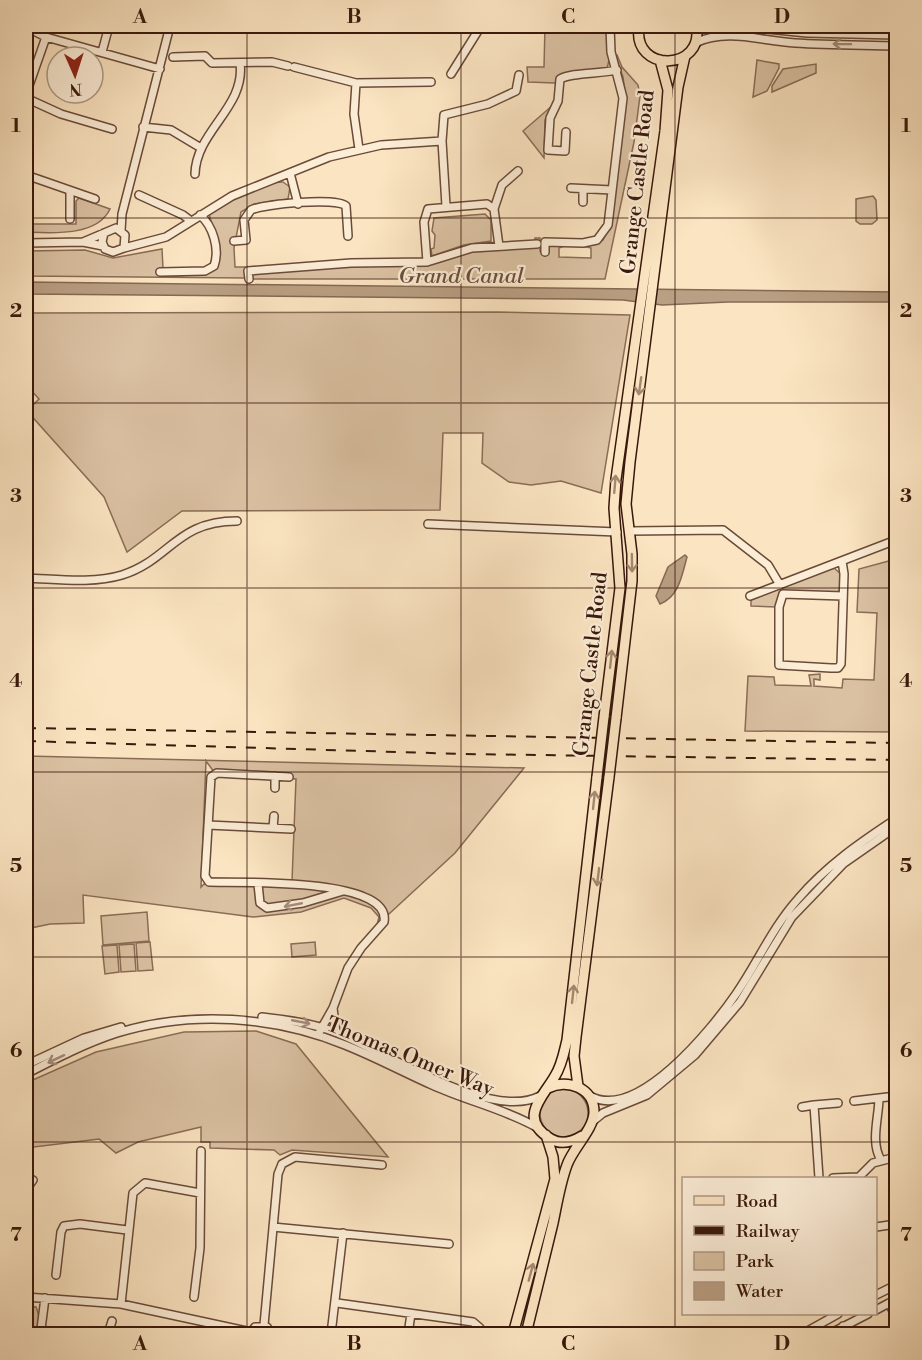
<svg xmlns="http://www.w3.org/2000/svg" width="922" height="1360" viewBox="0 0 922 1360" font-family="'Libre Bodoni',serif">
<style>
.green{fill:#dac1a2;stroke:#8a6c56;stroke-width:1.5;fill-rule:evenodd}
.water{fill:#b99f83;stroke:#866953;stroke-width:1.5}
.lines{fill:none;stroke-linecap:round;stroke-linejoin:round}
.minor-casing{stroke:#6a4b38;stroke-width:10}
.major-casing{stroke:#39180b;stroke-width:12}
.minor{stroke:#fcedd7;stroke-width:7}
.major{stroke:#fbe4c1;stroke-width:9}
.rail{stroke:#39180b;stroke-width:2;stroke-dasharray:10 10;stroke-linecap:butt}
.major-bridge-casing{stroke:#39180b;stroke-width:12;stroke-linecap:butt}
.major-bridge{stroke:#fbe4c1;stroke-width:9}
.oneway{stroke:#a48d7b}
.oneway2{stroke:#a4886f}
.grid{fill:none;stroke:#39180b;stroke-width:1.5;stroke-opacity:0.55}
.labels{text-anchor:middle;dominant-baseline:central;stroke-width:4.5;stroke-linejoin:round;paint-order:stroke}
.street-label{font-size:21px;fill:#39180b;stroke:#fcedd7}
.water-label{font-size:22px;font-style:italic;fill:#6c4e3b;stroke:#fcedd7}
.neatline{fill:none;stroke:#39180b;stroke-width:2}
.grid-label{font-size:20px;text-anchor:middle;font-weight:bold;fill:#39180b}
</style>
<rect width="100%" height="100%" fill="#fbe4c1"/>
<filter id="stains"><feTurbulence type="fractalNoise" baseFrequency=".00333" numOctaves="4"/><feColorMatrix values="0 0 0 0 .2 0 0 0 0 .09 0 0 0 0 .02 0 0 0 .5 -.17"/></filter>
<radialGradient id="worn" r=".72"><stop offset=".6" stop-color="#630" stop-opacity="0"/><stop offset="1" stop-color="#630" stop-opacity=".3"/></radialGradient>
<!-- green -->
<path class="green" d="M545 26H607L609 60 607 69C590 72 564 67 555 83L528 82 527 67H544Z
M617 55 622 67 638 85 640 96 634 142 605 279H251L253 272 350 265 424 266 471 251 535 246V238H540V251H546L551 245 564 246 559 248V257L591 258V248L587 247 603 240 611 224 626 100 623 77 615 56Z
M757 60 779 64V68L767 91 753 97Z
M816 64V73L772 92V86L783 69Z
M553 105 545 120 544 158 523 131Z
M283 182 290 187 288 199 254 204 241 212 234 248 235 267H245V278L26 276V251L85 250 113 258 162 249 163 268 158 271 160 277 206 274 217 268C223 250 213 230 209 214 226 204 263 181 283 182Z
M873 196 876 200 877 220 872 224H860L856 221V199Z
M79 198 110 209C97 237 51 233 26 232V213L32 215 33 224H76V201Z
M485 214 491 220V241L464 245 432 256 431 249 434 248 435 235 432 231 434 218Z
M498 312 630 315 601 493 561 481 531 485 509 482 482 463 483 433H443L440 510 182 511 127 552 104 497 27 411 39 399 26 385V313Z
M896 559V732L745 731 748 676 774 677 775 685 811 686 809 675 820 674V680L814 679V686L842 688 843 679 874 680 877 613 857 612 859 569Z
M834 568 842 575 841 589 837 592 780 594 777 607 751 606V600Z
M26 756 524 768 455 853 377 925 379 917 371 908 344 898 301 912 253 917 83 895 84 923 50 924 26 929ZM206 761 217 776 296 779 292 881 210 878 201 887Z
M147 912 149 941 103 945 101 916Z
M150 942 153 970 138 971 136 943Z
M315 942 316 955 292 957 291 944Z
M134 944 136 971 121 972 119 945Z
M117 945 119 972 105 974 102 946Z
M256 1031 296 1044 388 1157 292 1150 280 1155 274 1150 210 1148V1142H201V1127L138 1142 116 1153 99 1139 26 1148V1083L96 1052 184 1032Z
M540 1113a24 24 0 1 1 48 0a24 24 0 1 1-48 0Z
M26 1306 36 1307C40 1317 41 1325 34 1334H26Z"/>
<!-- water -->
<path class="water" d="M26 282 896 292V302H728L662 305 623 300 575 299 26 294Z
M685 555 687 557C682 575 679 597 660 604L656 596 668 567Z"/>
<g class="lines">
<defs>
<path id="minor" d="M737 26 807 33 896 35
M26 27 46 37 160 69
M695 43C727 28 761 41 795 43 829 45 863 45 896 46
M102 52 109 26
M173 57 205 56 212 63 272 62 288 66
M294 67 356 83 431 82
M451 74 481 26
M356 83 354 114 359 149
M26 94 46 37
M26 98 61 114 112 129
M143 127 171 130 201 148
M566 132 565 151 548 150 550 118 558 101 560 79C572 72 601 74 617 70
M290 173 298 204
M195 174C196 131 246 107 240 63
M26 175 95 199
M571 188 612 190
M139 195 183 215 191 221
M583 202V189
M446 206 442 141 444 115 488 104 516 91 519 75
M70 219V191
M121 231 122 214 170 26
M234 241 246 240 244 220 251 210C264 204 337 197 346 206L348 236
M83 242 116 228 125 235 124 248 113 252 105 249 102 242 104 233
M26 243 83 242 103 246
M499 246 494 209 502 185 518 171
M124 248 166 237 232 196 329 157 381 145 442 141
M545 252V242L583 243 597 240 608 225 623 98 611 52 610 26
M427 262 424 222 428 209 487 204 494 209
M160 272 205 271 214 266C220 249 213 226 200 215
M249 279 248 271 351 263 427 262 472 248 537 244
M428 524 617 532
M630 531 723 530 768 565 780 585
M842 561 844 574 841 664 838 668H831L779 665V607L783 594 843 596
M26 578C57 579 92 584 122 575 170 560 176 521 237 521
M750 596 896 540
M289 777 217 773 211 777 205 876 209 882C239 883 392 877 384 922L361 948 348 968 333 1008 320 1031
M275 788V776
M208 825 291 829
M273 828 274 816
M258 884 260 903 267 908 303 903 343 891
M333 1008 336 1032
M262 1017C287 1020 311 1023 335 1032 385 1051 490 1122 540 1096
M26 1065 84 1038 121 1027
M26 1074C55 1059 86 1043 117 1033 191 1010 274 1016 345 1045 375 1057 403 1072 432 1085 467 1101 505 1109 538 1128
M590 1096C637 1122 712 1029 736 994 758 962 772 928 798 899 826 866 861 842 896 819
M879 1098C879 1117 870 1142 881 1160
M854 1101 896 1096
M814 1105 838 1103
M802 1107 814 1105 819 1178
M592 1122 603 1113 647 1095 695 1055 740 1002 792 917 843 864 896 827
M833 1178 858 1177
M858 1178 873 1163 896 1157
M26 1190 33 1180
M273 1227 449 1244
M876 1227 896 1224
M56 1275 61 1232 64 1226 80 1224 127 1230
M892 1287 896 1297
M876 1295 896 1285
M26 1297 121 1304 251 1332
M194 1297 200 1248 201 1151
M337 1303 473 1322 480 1328V1334
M121 1304 133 1193 145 1183 200 1193
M876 1310 889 1303 894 1313
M264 1325 278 1174 282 1164 295 1157 382 1165
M843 1326 848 1334
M37 1334 41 1329 45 1298
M108 1334 112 1321
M250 1334 255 1327H267L271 1334
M331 1334 343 1233
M408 1334 411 1314
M802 1334 838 1314
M829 1334 868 1314"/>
<path id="major" d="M639 26C632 75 706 70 696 26
M604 717 620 588 614 508 616 479 665 131 668 90 660 60
M616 718 632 581V554L626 504 630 462 678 87 685 56
M578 1086 574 1056 576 1037 609 777
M582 1136C572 1142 561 1145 551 1139 517 1119 543 1097 555 1076 562 1065 564 1052 567 1040L597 777
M513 1334 555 1179 553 1157 546 1135
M526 1334C535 1297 544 1260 553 1223 557 1204 560 1184 567 1165 573 1148 593 1130 594 1113 595 1088 567 1078 548 1088"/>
</defs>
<!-- minor casing -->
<use href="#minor" class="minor-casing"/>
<!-- major casing -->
<use href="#major" class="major-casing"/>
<!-- minor -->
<use href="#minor" class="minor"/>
<!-- major -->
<use href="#major" class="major"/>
<!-- rail -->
<path class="rail" d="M26 728 896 743
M26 741 465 754 896 760"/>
<defs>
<path id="major-bridge" d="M597 777 604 717
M609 777 616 718"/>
</defs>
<!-- major-bridge casing -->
<use href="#major-bridge" class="major-bridge-casing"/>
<!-- major-bridge -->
<use href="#major-bridge" class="major-bridge"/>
</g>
<!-- one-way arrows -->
<defs><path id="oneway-shaft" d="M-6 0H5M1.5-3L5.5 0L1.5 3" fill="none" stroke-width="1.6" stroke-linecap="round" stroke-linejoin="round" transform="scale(1.5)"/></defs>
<g class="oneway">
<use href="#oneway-shaft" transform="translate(842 44) rotate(-179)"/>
<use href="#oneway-shaft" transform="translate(293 905) rotate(169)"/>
<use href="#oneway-shaft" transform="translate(301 1022) rotate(11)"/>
<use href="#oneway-shaft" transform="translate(56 1059) rotate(155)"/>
</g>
<g class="oneway2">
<use href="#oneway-shaft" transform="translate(640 386) rotate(98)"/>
<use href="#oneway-shaft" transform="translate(615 484) rotate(-85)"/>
<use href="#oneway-shaft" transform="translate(632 563) rotate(89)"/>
<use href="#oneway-shaft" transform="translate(611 659) rotate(-84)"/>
<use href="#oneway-shaft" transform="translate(594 800) rotate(-84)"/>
<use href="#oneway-shaft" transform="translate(598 877) rotate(97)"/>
<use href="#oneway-shaft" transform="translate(573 994) rotate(-84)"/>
<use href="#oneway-shaft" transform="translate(531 1272) rotate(-75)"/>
</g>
<!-- grid -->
<path class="grid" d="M247 26V1334M461 26V1334M675 26V1334M26 218H896M26 403H896M26 588H896M26 772H896M26 957H896M26 1142H896"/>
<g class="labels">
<!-- street labels -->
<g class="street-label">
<text transform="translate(638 182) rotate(-84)">Grange Castle Road</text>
<text transform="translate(591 664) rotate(-84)">Grange Castle Road</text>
<text transform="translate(410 1057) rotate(22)">Thomas Omer Way</text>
</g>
<!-- water labels -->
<g class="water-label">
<text x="461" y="276">Grand Canal</text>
</g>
</g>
<!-- margin -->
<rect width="922" height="1360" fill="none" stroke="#fbe4c1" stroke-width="66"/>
<!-- legend -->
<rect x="682" y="1177" width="195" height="138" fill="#fcedd7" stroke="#ae9885" stroke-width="1.5"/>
<rect x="694" y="1196" width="30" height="9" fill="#fbe4c1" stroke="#ae9885" stroke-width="1.5"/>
<text x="736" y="1207" font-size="18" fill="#39180b">Road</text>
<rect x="694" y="1226" width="30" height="9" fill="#39180b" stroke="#ae9885" stroke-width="1.5"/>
<text x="736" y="1237" font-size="18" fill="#39180b">Railway</text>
<rect x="694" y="1252" width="30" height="18" fill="#dac1a2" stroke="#ae9885" stroke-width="1.5"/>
<text x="736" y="1267" font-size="18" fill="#39180b">Park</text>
<rect x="694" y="1282" width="30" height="18" fill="#b99f83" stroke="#ae9885" stroke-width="1.5"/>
<text x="736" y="1297" font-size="18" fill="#39180b">Water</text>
<!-- north arrow -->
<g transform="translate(75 75) rotate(177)"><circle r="28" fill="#fcedd7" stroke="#ae9885" stroke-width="1.5"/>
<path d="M0-4.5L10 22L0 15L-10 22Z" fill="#8f2418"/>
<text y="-9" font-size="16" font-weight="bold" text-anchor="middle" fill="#39180b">N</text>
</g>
<rect x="33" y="33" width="856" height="1294" class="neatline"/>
<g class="grid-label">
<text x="140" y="23">A</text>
<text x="354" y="23">B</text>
<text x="568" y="23">C</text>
<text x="782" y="23">D</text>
<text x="16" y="132">1</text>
<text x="906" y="132">1</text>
<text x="16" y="317">2</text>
<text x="906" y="317">2</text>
<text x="16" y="502">3</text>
<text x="906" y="502">3</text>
<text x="16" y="687">4</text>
<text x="906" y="687">4</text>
<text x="16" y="872">5</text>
<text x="906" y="872">5</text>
<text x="16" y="1057">6</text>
<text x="906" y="1057">6</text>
<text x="16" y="1241">7</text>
<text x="906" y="1241">7</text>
<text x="140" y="1350">A</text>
<text x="354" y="1350">B</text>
<text x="568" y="1350">C</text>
<text x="782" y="1350">D</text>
</g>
<rect width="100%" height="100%" filter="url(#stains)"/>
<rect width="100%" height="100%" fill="url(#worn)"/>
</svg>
